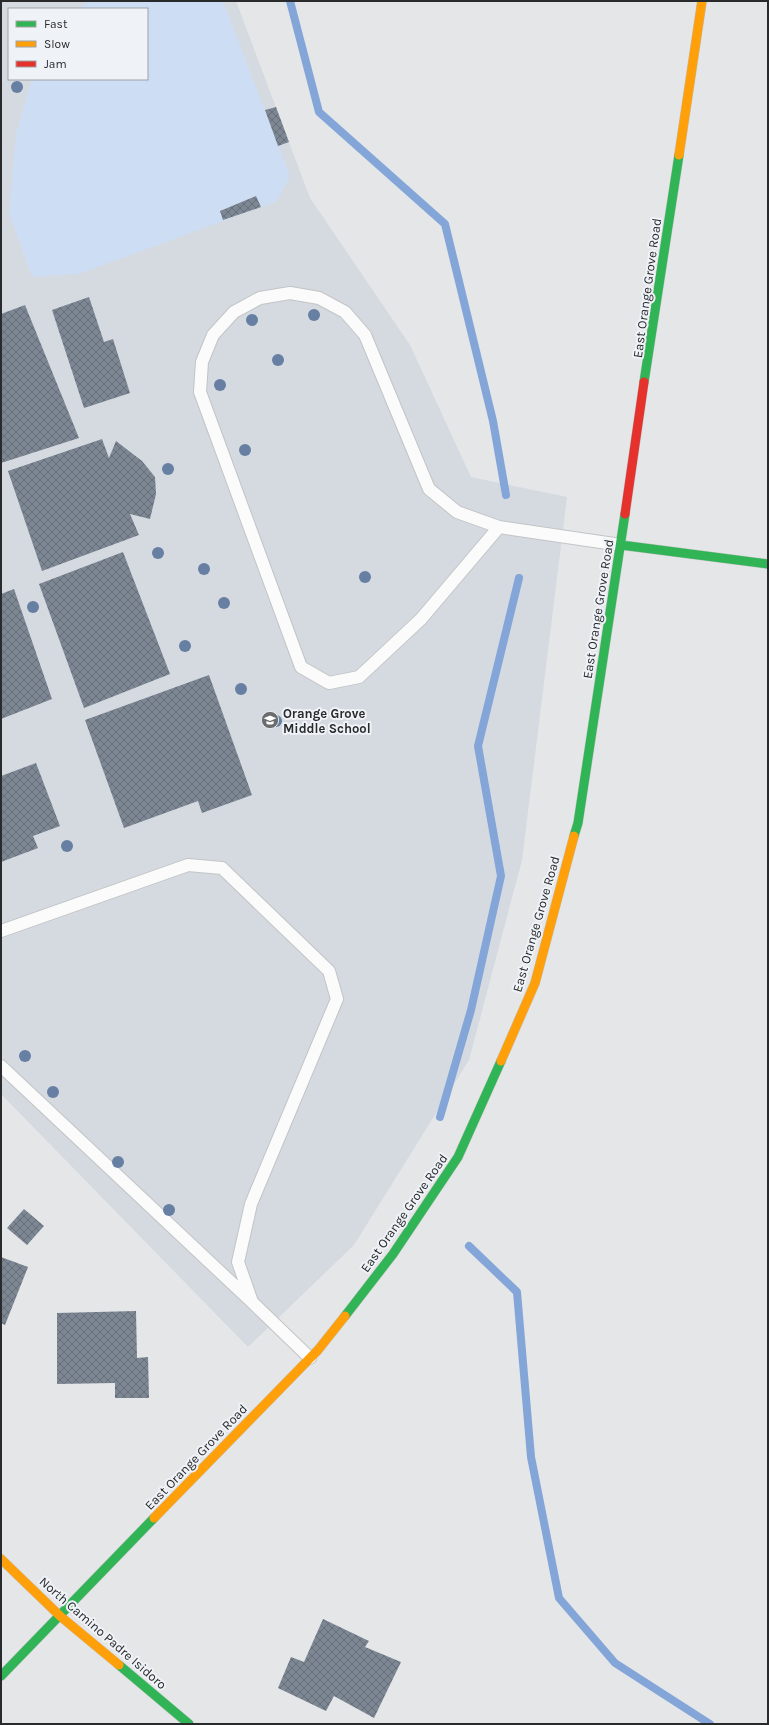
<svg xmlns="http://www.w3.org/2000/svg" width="769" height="1725" viewBox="0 0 769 1725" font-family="Karla,sans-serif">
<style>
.built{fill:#d5dae1;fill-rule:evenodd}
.grass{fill:#cdddf3}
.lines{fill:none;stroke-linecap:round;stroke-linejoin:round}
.stream{stroke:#83a5d8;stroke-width:8}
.building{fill:url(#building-cross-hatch)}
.lane-casing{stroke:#c2c4c5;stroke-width:14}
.fast-casing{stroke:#c2c4c5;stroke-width:10}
.slow-casing{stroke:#c2c4c5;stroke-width:10}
.jam-casing{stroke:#c2c4c5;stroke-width:10}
.lane{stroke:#fbfbfc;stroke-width:12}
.fast{stroke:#30b455;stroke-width:9}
.slow{stroke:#ff9f0a;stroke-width:9}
.jam{stroke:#e5322d;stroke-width:9}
.tree{fill:#677fa3}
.labels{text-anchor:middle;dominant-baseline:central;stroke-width:4;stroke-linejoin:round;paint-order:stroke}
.street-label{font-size:13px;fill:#282a2b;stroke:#eff2f7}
.poi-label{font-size:13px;font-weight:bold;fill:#282a2b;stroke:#eff2f7;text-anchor:start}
</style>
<defs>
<pattern id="building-cross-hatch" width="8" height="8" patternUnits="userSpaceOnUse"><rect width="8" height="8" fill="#7d8794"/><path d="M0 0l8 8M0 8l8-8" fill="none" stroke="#666f79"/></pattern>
</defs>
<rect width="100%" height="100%" fill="#e4e6e8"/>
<!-- built -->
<path class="built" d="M1 1H236L310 198 410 345 471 477 567 497 522 860 469 1060 354 1245 248 1347 1 1094ZM9 9H147V79H9Z"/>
<!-- grass -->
<path class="grass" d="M89 1H223L290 176 277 201 79 274 32 277 9 213 16 133 32 79H147V9H79Z"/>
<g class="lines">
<!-- stream -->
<path class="stream" d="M290 1 319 112 445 224 493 421 506 495
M440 1117 471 1010 501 876 478 746 519 578
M469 1246 517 1292 531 1457 559 1598 615 1663 710 1724"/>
</g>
<!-- building -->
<path class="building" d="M276 107 289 142 278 146 265 110Z
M256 196 261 207 223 220 220 211Z
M89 297 104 342 113 339 130 393 84 408 52 310Z
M25 305 79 438 1 463V314Z
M102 439 109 458 116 441 142 461 155 477 156 494 150 519 130 514 139 535 42 571 8 471Z
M123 552 170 674 84 708 39 584Z
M14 589 52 699 1 719V594Z
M209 675 252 795 202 813 198 801 124 828 85 720Z
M36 763 60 826 33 836 38 848 1 862V776Z
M24 1209 44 1226 27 1245 7 1228Z
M1 1257 28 1267 5 1325 1 1323Z
M136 1311 137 1358 148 1357 149 1398H115V1383L57 1384V1313Z
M323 1619 369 1641 365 1647 401 1662 374 1718 334 1696 326 1711 278 1688 291 1657 304 1662Z"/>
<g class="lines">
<defs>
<path id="lane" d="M499 527 421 619 359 677 329 683 301 667 200 392 202 362 213 335 234 312 260 298 290 293 319 298 345 312 365 335 429 489 457 512 499 527 621 545
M1 931 188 865 222 868 329 971 337 999 251 1204 238 1262 252 1302 1 1066
M252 1302 310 1358"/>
<path id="fast" d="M644 382 679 155
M621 545 768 564
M574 836 578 823 625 514
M345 1316 393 1254 458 1157 501 1061
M119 1665 189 1724
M1 1676 154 1518"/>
<path id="slow" d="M679 155 702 1
M501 1061 535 983 574 836
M154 1518 318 1350 345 1316
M1 1559 60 1616 119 1665"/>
<path id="jam" d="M625 514 644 382"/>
</defs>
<!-- lane casing -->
<use href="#lane" class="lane-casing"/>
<!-- fast casing -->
<use href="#fast" class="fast-casing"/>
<!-- slow casing -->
<use href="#slow" class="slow-casing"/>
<!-- jam casing -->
<use href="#jam" class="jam-casing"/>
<!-- lane -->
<use href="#lane" class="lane"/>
<!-- fast -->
<use href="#fast" class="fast"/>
<!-- slow -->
<use href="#slow" class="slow"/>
<!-- jam -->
<use href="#jam" class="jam"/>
</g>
<!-- trees -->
<g class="tree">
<circle cx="17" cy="87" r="6"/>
<circle cx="314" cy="315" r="6"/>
<circle cx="252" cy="320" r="6"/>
<circle cx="278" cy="360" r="6"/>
<circle cx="220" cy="385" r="6"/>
<circle cx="245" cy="450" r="6"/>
<circle cx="168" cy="469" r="6"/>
<circle cx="158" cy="553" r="6"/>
<circle cx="204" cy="569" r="6"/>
<circle cx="365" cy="577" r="6"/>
<circle cx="224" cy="603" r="6"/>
<circle cx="33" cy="607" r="6"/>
<circle cx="185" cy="646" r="6"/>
<circle cx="241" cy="689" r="6"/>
<circle cx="276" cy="721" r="6"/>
<circle cx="67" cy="846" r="6"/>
<circle cx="25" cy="1056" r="6"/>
<circle cx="53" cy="1092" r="6"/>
<circle cx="118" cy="1162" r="6"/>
<circle cx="169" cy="1210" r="6"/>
</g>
<!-- icons -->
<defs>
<symbol id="school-disc" viewBox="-11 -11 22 22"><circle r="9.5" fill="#6a6c6d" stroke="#eff2f7"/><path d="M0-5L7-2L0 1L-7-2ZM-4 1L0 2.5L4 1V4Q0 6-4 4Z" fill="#fff"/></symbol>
</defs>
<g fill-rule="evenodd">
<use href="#school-disc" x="260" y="710" width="20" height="20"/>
</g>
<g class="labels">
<!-- street labels -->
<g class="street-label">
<text transform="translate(647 288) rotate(-82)">East Orange Grove Road</text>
<text transform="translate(598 609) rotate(-81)">East Orange Grove Road</text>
<text transform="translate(536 924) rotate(-74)">East Orange Grove Road</text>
<text transform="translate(404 1213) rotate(-55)">East Orange Grove Road</text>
<text transform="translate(196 1457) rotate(-46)">East Orange Grove Road</text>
<text transform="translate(103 1633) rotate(41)">North Camino Padre Isidoro</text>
</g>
<!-- poi labels -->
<g class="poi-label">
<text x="283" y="713">Orange Grove<tspan x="283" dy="15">Middle School</tspan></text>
</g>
</g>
<!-- border -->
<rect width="769" height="1725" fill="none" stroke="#282a2b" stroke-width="4"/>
<!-- legend -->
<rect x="8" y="8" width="140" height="72" fill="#eff2f7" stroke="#9fa2a5"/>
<rect x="16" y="21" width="20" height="6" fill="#30b455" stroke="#9fa2a5"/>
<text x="44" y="28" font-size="12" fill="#282a2b">Fast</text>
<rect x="16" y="41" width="20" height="6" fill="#ff9f0a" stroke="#9fa2a5"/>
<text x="44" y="48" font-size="12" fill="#282a2b">Slow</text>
<rect x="16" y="61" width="20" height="6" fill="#e5322d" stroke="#9fa2a5"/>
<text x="44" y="68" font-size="12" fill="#282a2b">Jam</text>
</svg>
